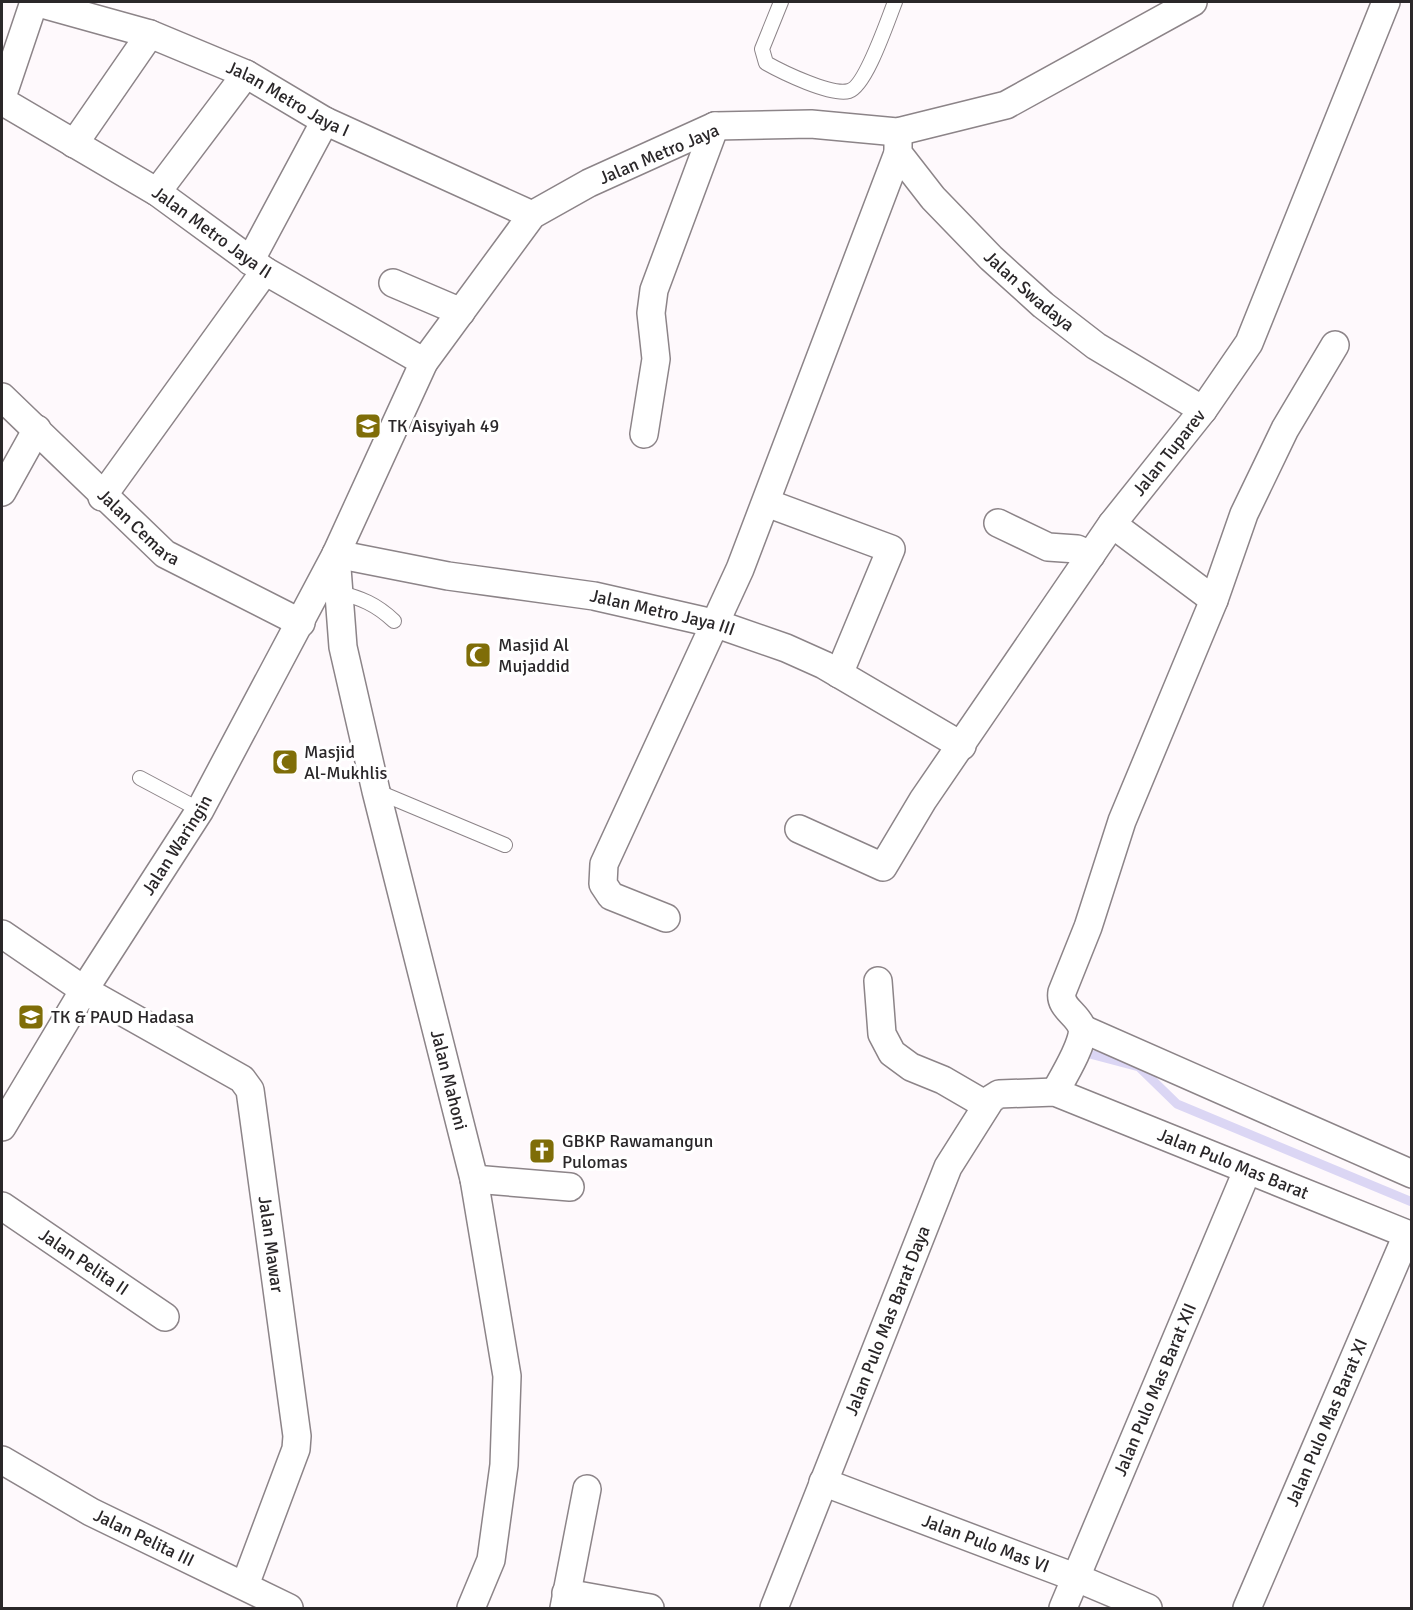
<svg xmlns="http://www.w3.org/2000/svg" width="1413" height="1610" viewBox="0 0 1413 1610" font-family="Signika,sans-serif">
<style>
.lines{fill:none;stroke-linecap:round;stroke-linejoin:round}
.stream{stroke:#dbd6f4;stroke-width:9}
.lane-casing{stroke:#8c8488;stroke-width:16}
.street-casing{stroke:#8c8488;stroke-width:30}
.lane{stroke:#fff;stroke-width:14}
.street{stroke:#fff;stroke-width:27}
.labels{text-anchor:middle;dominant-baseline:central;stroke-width:6;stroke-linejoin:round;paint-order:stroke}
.street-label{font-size:18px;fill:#2a2729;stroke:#fff}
.poi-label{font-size:18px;fill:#2a2729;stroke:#fff;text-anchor:start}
</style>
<rect width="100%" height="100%" fill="#fef9fc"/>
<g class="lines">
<!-- stream -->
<path class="stream" d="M1086 1053 1139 1067 1177 1104 1412 1202"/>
<defs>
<path id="lane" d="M781 2 762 49 766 63C782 72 831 96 849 91 866 86 888 19 895 2
M337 592C361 598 376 604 394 621
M140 778 200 810
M376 791 505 845"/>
<g id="street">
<path id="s1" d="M35 2 150 34 246 74 325 121 532 215"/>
<path d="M2 97 34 2"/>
<path id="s2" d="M2 101 157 192 265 271 424 362"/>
<path id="s3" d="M898 140V153L933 198 991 258 1043 305 1096 346 1203 410"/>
<path d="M74 144 150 34"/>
<path d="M157 192 246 74"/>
<path d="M250 261 325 121"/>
<path d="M393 283 461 312"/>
<path id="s4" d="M2 397 165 554 301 623"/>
<path d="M644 434 656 359 651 313 654 290 715 126"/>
<path d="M2 492 37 429"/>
<path d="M102 497 265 271"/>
<path d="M767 503 891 549 839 674"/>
<path d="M998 523 1048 547 1077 549 1091 555"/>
<path d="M1112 524 1214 600"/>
<path id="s5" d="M336 554 448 576 594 596 717 624 786 648 824 665 962 746"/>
<path id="s6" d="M336 555 343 647 376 791 474 1179 507 1376 504 1465 491 1560 471 1608"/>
<path id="s7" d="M799 829 883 867 923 800 1112 524 1203 410 1249 343 1386 2"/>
<path d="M666 918 611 896 603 884 604 864 740 569 898 153"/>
<path id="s8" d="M2 934 84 990 242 1079 250 1090 297 1436 296 1449 245 1585"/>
<path d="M878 981 882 1034 892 1053 911 1067 943 1080 986 1105"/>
<path d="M1083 1029 1412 1174"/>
<path d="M1055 1092C1061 1081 1086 1040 1082 1028 1078 1014 1059 1008 1062 992L1088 927 1122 821 1214 600 1244 514 1285 429 1335 345"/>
<path id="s9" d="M2 1127 84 990 200 810 336 554 424 362 532 215 589 183 715 126 811 124 897 132 1006 105 1193 2"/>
<path d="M474 1179 570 1187"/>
<path id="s10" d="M2 1206 165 1317"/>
<path id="s11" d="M2 1460 91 1512 289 1608"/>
<path id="s12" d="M823 1482 1077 1578 1148 1608"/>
<path d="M566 1593 650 1608"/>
<path d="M564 1608 587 1489"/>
<path id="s13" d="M774 1608 948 1167 991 1099 999 1094 1055 1092 1412 1236"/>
<path id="s14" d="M1063 1608 1247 1171"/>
<path id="s15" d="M1247 1608 1407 1235"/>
</g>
</defs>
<!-- lane casing -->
<use href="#lane" class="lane-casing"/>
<!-- street casing -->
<use href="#street" class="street-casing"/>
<!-- lane -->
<use href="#lane" class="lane"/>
<!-- street -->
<use href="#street" class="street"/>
</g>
<!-- icons -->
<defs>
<symbol id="school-square" viewBox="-11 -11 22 22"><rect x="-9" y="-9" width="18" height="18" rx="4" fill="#7f6d08" stroke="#fff"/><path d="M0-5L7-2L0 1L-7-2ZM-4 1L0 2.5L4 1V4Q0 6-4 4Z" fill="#fff"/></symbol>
<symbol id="mosque-square" viewBox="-11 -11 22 22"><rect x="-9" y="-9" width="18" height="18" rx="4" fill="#7f6d08" stroke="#fff"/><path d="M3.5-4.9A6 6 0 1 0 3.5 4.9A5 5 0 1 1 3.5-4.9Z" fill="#fff"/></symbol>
<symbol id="church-square" viewBox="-11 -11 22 22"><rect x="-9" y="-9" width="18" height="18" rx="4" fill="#7f6d08" stroke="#fff"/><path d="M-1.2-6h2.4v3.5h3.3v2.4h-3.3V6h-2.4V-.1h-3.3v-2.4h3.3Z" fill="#fff"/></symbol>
</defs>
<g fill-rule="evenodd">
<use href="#school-square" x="353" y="411" width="30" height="30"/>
<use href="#mosque-square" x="463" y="640" width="30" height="30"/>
<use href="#mosque-square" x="270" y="747" width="30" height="30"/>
<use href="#school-square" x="16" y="1002" width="30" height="30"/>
<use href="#church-square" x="527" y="1136" width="30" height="30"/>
</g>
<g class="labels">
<!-- street labels -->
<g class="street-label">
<text stroke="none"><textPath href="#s1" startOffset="272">Jalan Metro Jaya I</textPath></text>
<text transform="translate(659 154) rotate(-23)">Jalan Metro Jaya</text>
<text stroke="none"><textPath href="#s2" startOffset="248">Jalan Metro Jaya II</textPath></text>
<text stroke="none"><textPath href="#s3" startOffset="204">Jalan Swadaya</textPath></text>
<text stroke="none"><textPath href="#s7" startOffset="596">Jalan Tuparev</textPath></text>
<text stroke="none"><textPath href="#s4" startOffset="189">Jalan Cemara</textPath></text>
<text stroke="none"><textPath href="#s5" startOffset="332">Jalan Metro Jaya III</textPath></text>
<text stroke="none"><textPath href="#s9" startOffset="332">Jalan Waringin</textPath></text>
<text stroke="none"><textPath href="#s6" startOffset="538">Jalan Mahoni</textPath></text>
<text stroke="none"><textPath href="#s13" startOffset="812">Jalan Pulo Mas Barat</textPath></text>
<text stroke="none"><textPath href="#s8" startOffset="450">Jalan Mawar</textPath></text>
<text stroke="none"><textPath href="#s10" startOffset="99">Jalan Pelita II</textPath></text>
<text stroke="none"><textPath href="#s13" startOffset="309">Jalan Pulo Mas Barat Daya</textPath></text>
<text stroke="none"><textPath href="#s14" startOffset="237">Jalan Pulo Mas Barat XII</textPath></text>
<text stroke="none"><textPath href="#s15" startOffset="202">Jalan Pulo Mas Barat XI</textPath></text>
<text stroke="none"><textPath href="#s11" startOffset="162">Jalan Pelita III</textPath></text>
<text stroke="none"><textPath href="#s12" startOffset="174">Jalan Pulo Mas VI</textPath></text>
</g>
<!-- poi labels -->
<g class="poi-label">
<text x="388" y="426">TK Aisyiyah 49</text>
<text x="498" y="645">Masjid Al<tspan x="498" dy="21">Mujaddid</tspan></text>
<text x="304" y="752">Masjid<tspan x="304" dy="21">Al-Mukhlis</tspan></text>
<text x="51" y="1017">TK &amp; PAUD Hadasa</text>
<text x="562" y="1141">GBKP Rawamangun<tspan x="562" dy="21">Pulomas</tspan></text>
</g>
</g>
<!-- border -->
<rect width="1413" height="1610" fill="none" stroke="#2a2729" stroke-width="6"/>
</svg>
